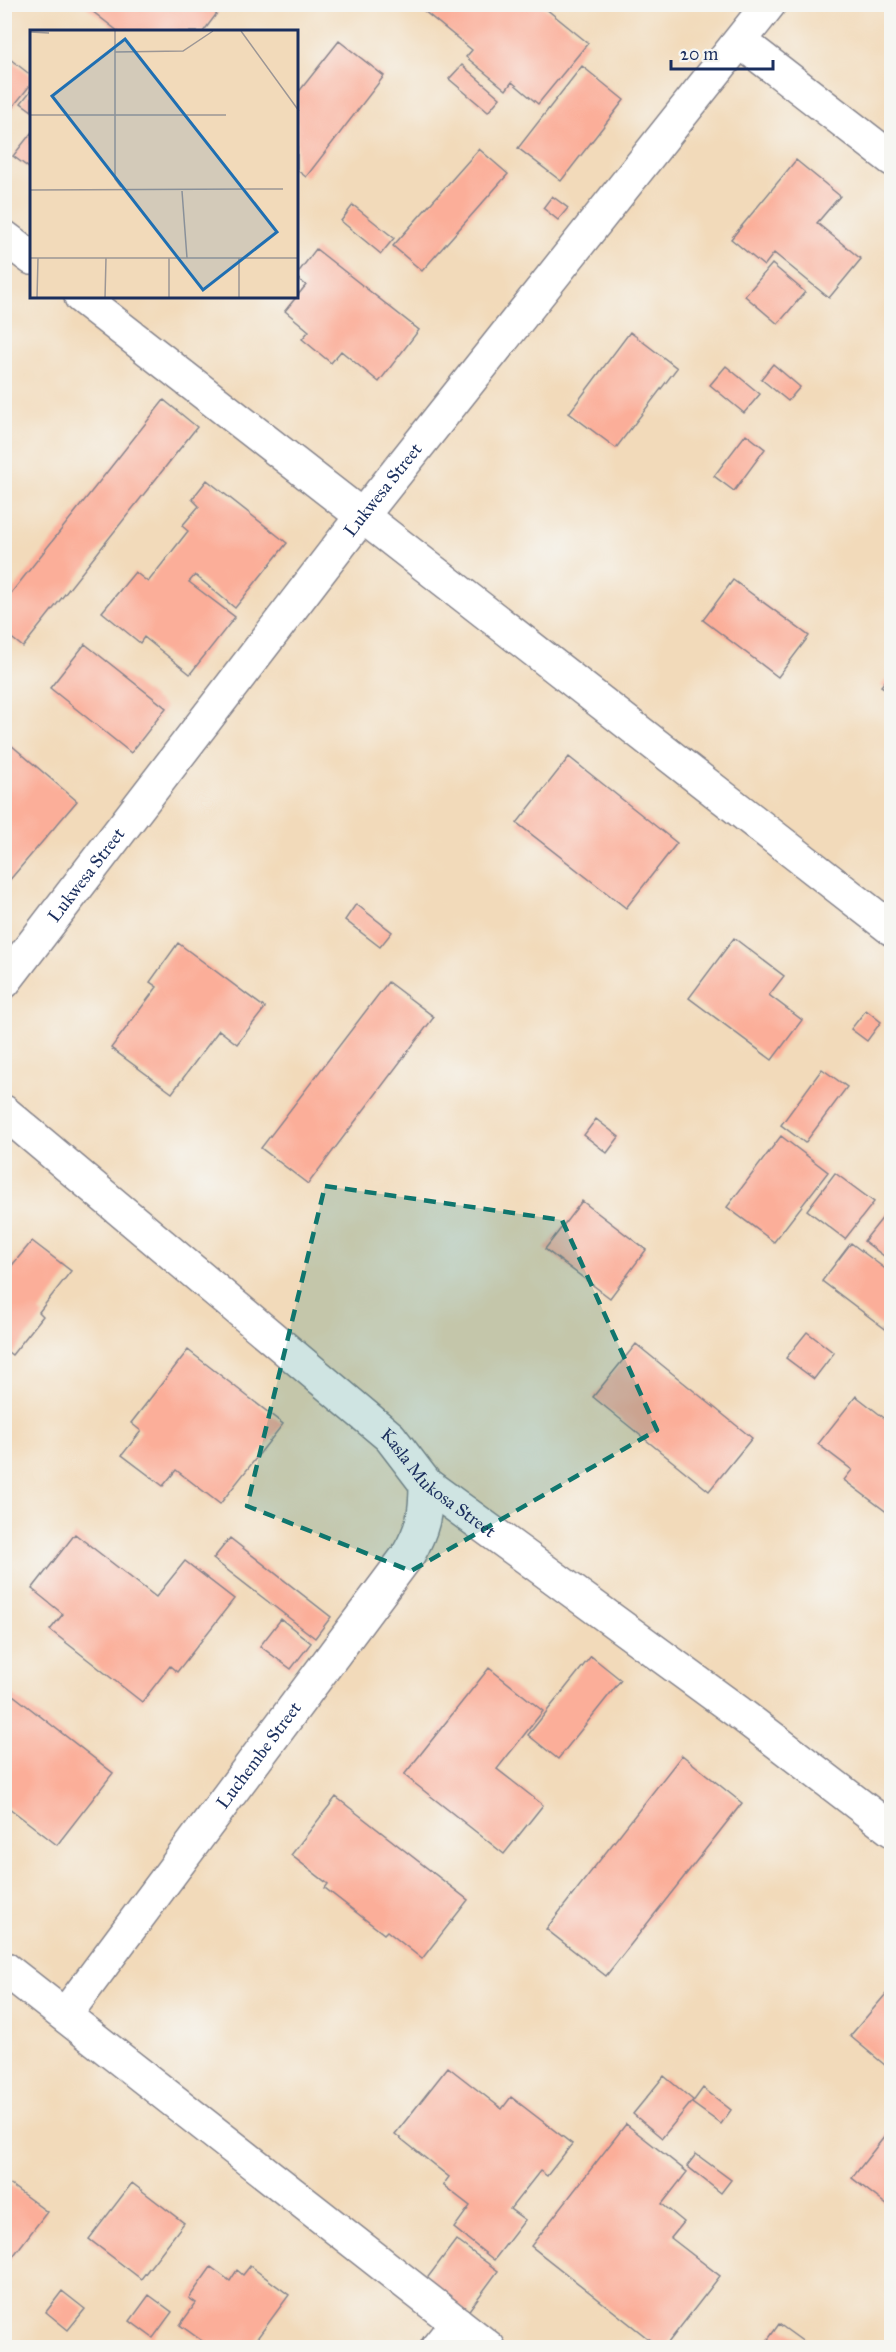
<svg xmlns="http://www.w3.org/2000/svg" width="896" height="2352" viewBox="0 0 896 2352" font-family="'IM FELL Great Primer',serif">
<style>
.building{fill:#fbae99}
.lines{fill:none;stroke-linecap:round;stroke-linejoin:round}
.minor-casing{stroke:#86848c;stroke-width:36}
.minor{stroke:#fff;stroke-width:33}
.marked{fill:#0f766e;fill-opacity:0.2;stroke:#0f766e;stroke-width:4.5;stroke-dasharray:12 8;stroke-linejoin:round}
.labels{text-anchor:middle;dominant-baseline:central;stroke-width:5;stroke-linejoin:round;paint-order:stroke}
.street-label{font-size:18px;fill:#1b2f5e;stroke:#f6f6f2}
.inset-road{fill:none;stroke:#9c9695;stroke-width:1.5}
.view{fill:#1f6fb2;fill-opacity:0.15;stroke:#1f6fb2;stroke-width:3}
.inset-edge{fill:none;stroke:#1b2f5e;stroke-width:3}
</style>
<rect width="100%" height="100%" fill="#f6f6f2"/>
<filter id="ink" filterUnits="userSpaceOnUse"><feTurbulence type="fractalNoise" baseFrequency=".0167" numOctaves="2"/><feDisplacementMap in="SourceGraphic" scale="12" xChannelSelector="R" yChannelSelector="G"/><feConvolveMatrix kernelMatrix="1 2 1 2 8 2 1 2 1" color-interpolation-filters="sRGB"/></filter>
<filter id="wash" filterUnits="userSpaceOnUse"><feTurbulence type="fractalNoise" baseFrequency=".008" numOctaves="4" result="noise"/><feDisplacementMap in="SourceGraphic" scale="24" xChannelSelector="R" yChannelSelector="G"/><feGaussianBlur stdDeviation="1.35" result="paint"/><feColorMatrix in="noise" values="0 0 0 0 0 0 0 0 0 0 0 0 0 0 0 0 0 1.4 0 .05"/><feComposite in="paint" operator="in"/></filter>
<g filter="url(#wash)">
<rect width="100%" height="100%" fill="#f2daba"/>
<g id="blocks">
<!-- building -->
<path class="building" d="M83 4H224L203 32H119Z
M427 4H540L588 43 538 104 512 82 506 90 466 57 472 50 423 10Z
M339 41 384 76 306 177 297 170V94Z
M10 59 32 76V83L8 113 5 110V67Z
M462 65 500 98 488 112 449 79Z
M582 66 624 100 561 181 518 148Z
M32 89V111L21 103Z
M32 132V170L13 156Z
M479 149 508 174 422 271 393 246Z
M796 160 840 196 817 223 861 259 829 298 774 253 764 266 731 239Z
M552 196 568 208 558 220 543 208Z
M353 205 394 238 381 254 341 221Z
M316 249 419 330 379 382 341 351 331 363 302 339 309 331 285 311 306 285 297 278V274Z
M772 264 805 292 778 324 745 296Z
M630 332 677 368 616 448 569 413Z
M773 364 800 387 788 401 761 379Z
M726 366 760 394 744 413 710 385Z
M164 400 197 427 23 647 4 632V602Z
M746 434 765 449 734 491 714 476Z
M207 480 287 543 235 608 195 575 189 582 235 617 190 674 144 637 140 643 102 612 135 572 148 582 188 531 182 526 199 506 192 499Z
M733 580 809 636 778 677 703 620Z
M85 644 166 708 131 753 50 688Z
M892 673V693L881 686Z
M4 739 77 801 8 882 4 879Z
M569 757 677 843 626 908 517 823Z
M356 904 392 932 380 947 345 920Z
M734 938 784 976 769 995 802 1020 772 1060 689 998Z
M178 943 265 1008 237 1044 219 1030 172 1093 111 1048 157 987 150 982Z
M388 982 434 1017 308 1184 261 1148Z
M866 1010 881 1022 867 1041 851 1029Z
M822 1069 847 1087 805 1143 781 1125Z
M596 1119 619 1137 607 1153 584 1135Z
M781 1136 828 1172 774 1242 727 1207Z
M835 1173 874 1202 845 1239 807 1210Z
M582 1201 646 1250 610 1298 545 1249Z
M892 1206V1262L864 1241Z
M32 1241 71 1271 39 1312 43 1316 12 1355 4 1349V1275Z
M851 1243 892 1274V1334L822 1281Z
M807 1332 834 1353 814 1379 786 1358Z
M636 1344 752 1438 709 1491 593 1397Z
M188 1350 283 1424 220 1504 176 1470 163 1486 122 1455 141 1431 131 1423Z
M856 1396 892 1424V1516L844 1480 852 1470 818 1444Z
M75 1534 156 1597 185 1561 234 1599 177 1672 170 1666 142 1702 50 1630 63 1614 32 1589Z
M230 1538 331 1617 315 1638 213 1559Z
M281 1619 311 1643 291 1669 260 1646Z
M591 1656 621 1680 558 1759 528 1735Z
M489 1668 543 1711 497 1769 543 1805 504 1854 404 1775Z
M4 1688 113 1773 57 1845 4 1804Z
M682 1755 742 1803 606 1976 546 1929Z
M336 1797 468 1900 422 1959 387 1931 384 1934 325 1888 328 1884 291 1855Z
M892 1987V2071L850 2036Z
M448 2067 502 2109 511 2097 572 2144 547 2176 540 2171 510 2209 525 2220 494 2260 454 2228 470 2206 443 2185 449 2177 395 2134Z
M664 2076 693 2100 662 2138 633 2114Z
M703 2088 731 2110 721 2124 692 2103Z
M626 2124 687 2172 662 2204 684 2222 671 2238 720 2276 664 2348H660L531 2246Z
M892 2127V2209L852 2178Z
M696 2154 731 2180 721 2193 687 2166Z
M4 2180 47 2212 4 2268Z
M132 2183 184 2223 141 2279 89 2239Z
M456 2240 498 2271 467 2313 425 2281Z
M250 2266 289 2295 250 2348H212L180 2325 196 2303 189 2298 211 2267 230 2281 237 2270 243 2275Z
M62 2291 85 2309 68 2330 46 2312Z
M149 2295 172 2312 153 2338 130 2321Z
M779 2324 812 2348H762Z"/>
</g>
</g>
<g filter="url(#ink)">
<use href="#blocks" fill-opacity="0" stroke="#86848c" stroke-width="1.5"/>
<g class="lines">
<defs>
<g id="minor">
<path d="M741 42 892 159"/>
<path d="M4 237 32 258"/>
<path d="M81 297 892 929"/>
<path id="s1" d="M4 982 362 516 769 4"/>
<path id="s2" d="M4 1112 390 1437 426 1484 738 1712 892 1830"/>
<path d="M4 1968 489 2348"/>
<path id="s3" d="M65 2015 408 1555C423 1529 426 1514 426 1484"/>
<path d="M437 2348 457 2323"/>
</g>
</defs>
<!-- minor casing -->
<use href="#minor" class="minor-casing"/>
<!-- minor -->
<use href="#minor" class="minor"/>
</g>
</g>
<!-- marked area -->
<path class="marked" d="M325 1186 562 1220 657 1430 411 1571 247 1506Z"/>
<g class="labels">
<!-- street labels -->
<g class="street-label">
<text stroke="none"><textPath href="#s1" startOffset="621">Lukwesa Street</textPath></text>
<text stroke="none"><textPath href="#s1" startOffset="135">Lukwesa Street</textPath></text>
<text stroke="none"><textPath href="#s2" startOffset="572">Kasla Mukosa Street</textPath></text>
<text stroke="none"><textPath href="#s3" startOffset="324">Luchembe Street</textPath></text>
</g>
</g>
<!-- overview -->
<g transform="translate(30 30)">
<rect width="268" height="268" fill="#f2daba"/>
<path class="inset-road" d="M85 1V149L91 157M211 1 269 81M0 2 19 3M85 22 153 21 183 1M0 85H196M0 160 253 159M152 161 157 228M0 228H269M139 228V268M7 268 8 228M75 268 76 228M209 268V228"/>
<path class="view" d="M95 9 247 202 173 260 22 66Z"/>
<rect width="268" height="268" class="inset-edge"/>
</g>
<!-- margin -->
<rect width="896" height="2352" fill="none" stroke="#f6f6f2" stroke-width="24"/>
<!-- scale -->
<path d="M671 60v9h102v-9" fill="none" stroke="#1b2f5e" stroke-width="3"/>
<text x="680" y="60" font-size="18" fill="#1b2f5e" stroke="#f6f6f2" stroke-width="4.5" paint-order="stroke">20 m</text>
</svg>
